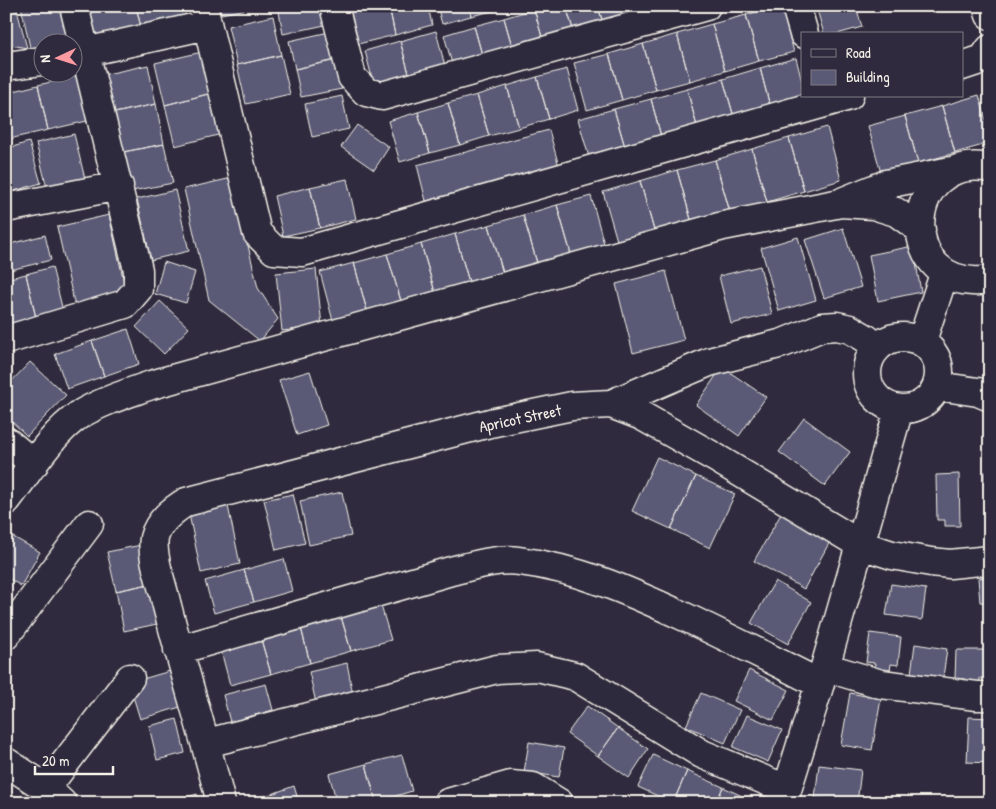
<svg xmlns="http://www.w3.org/2000/svg" width="996" height="809" viewBox="0 0 996 809" font-family="'Patrick Hand',sans-serif">
<style>
.building{fill:#5a5a77;stroke:#f4f1e8}
.lines{fill:none;stroke-linecap:round;stroke-linejoin:round}
.street-casing{stroke:#f4f1e8;stroke-width:31}
.street{stroke:#2f2a3d;stroke-width:28}
.labels{text-anchor:middle;dominant-baseline:central;stroke-width:4;stroke-linejoin:round;paint-order:stroke}
.street-label{font-size:16px;fill:#f4f1e8;stroke:#2f2a3d}
</style>
<rect width="100%" height="100%" fill="#2f2a3d"/>
<filter id="ink" filterUnits="userSpaceOnUse"><feTurbulence type="fractalNoise" baseFrequency=".02" numOctaves="2"/><feDisplacementMap in="SourceGraphic" scale="10" xChannelSelector="R" yChannelSelector="G"/><feConvolveMatrix kernelMatrix="1 2 1 2 8 2 1 2 1" color-interpolation-filters="sRGB"/></filter>
<g filter="url(#ink)">
<!-- building -->
<path class="building" d="M6 6H16L27 48 6 44Z
M21 6H67L72 43 42 42V49L31 52Z
M87 6H136L143 36 97 47Z
M136 6H184L188 25 143 36Z
M220 6H263L221 14Z
M278 6H321L325 25 283 34Z
M349 6H389L395 35 358 44Z
M389 6H428L432 25 395 35Z
M437 6H469L471 16 442 24Z
M469 6H500L501 9 471 16Z
M543 6H566L575 36 544 44 534 9Z
M566 6H598L604 27 575 36Z
M598 6H631L634 18 604 27Z
M631 6H663L634 18Z
M776 6H781L794 52 759 61 746 15Z
M816 6H856L862 27 837 34H824Z
M534 9 544 44 514 53 504 18Z
M746 15 759 61 725 71 712 24Z
M273 16 281 55 237 65 228 26Z
M504 18 514 53 484 62 474 26Z
M712 24 725 71 690 81 677 34Z
M474 26 484 62 454 71 444 35Z
M436 31 447 74 412 84 400 41Z
M329 32 336 60 295 69 289 41Z
M677 34 690 81 656 90 643 44Z
M400 41 412 84 376 93 365 51Z
M643 44 656 90 622 100 609 54Z
M202 52 212 93 165 105 155 63Z
M609 54 622 100 587 110 574 63Z
M281 55 290 94 246 104 237 65Z
M796 58 802 82V96L772 114 760 68Z
M336 60 342 89 301 97 295 69Z
M148 65 156 104 110 114 102 75Z
M760 68 772 114 736 124 723 79Z
M567 69 578 110 549 119 537 77Z
M77 76 87 121 48 130 38 85Z
M537 77 549 119 519 128 507 86Z
M723 79 736 124 699 134 687 89Z
M38 85 48 130 9 139 6 126V93Z
M507 86 519 128 489 136 477 95Z
M687 89 699 134 663 144 651 99Z
M212 93 222 134 175 146 165 105Z
M477 95 489 136 460 145 448 103Z
M979 95 990 134V143L955 153 942 106Z
M342 96 349 129 312 137 305 104Z
M651 99 663 144 627 154 614 109Z
M448 103 460 145 430 153 418 112Z
M156 104 164 144 118 153 110 114Z
M942 106 955 153 918 163 905 116Z
M614 109 627 154 591 164 578 119Z
M418 112 430 153 400 162 388 121Z
M905 116 918 163 881 173 868 126Z
M357 125 389 147 374 170 341 147Z
M827 127 841 180 804 191 789 138Z
M549 130 560 170 427 205 417 165Z
M74 134 85 179 47 188 36 143Z
M789 138 804 191 767 202 752 149Z
M29 142 41 183 14 191 6 163V149Z
M164 144 173 183 127 192 118 153Z
M752 149 767 202 730 212 715 160Z
M715 160 730 212 692 223 677 170Z
M677 170 692 223 655 234 640 181Z
M232 178 258 288 278 319 260 341 209 300 184 189Z
M347 179 356 219 320 228 310 187Z
M640 181 655 234 618 244 603 192Z
M310 187 320 228 283 236 274 196Z
M175 190 189 251 151 260 137 199Z
M591 196 604 244 571 254 557 205Z
M557 205 571 254 537 263 523 215Z
M109 215 128 300 76 311 57 227Z
M523 215 537 263 503 273 489 225Z
M489 225 503 273 469 282 455 234Z
M843 228 861 287 824 298 805 240Z
M455 234 469 282 435 292 421 244Z
M45 235 51 260 6 271V245Z
M798 237 816 300 779 311 761 248Z
M421 244 435 292 401 301 387 254Z
M913 246 921 292 878 301 869 255Z
M387 254 401 301 367 311 354 263Z
M164 262 195 272 186 303 155 294Z
M354 263 367 311 333 321 320 272Z
M760 266 772 314 731 324 719 276Z
M52 267 63 311 36 318 26 274Z
M316 269 322 326 282 331 276 273Z
M666 271 684 340 633 353 616 284Z
M26 274 36 318 9 324 6 313V279Z
M160 301 189 328 164 354 136 327Z
M128 329 139 364 104 376 92 341Z
M92 341 104 376 67 389 55 354Z
M30 362 66 395 27 436 6 416V387Z
M722 367 766 397 739 436 696 405Z
M310 371 327 425 297 435 279 380Z
M804 418 850 452 825 486 779 452Z
M657 457 696 476 671 529 632 511Z
M984 472H990V516L988 517Z
M959 474 960 526H945V520H937L936 475Z
M696 476 735 494 710 548 671 529Z
M342 492 351 536 309 545 300 501Z
M293 494 305 543 276 550 264 500Z
M228 506 240 564 201 573 189 514Z
M785 507 834 534 804 589 754 561Z
M6 533 40 552 21 586 6 577Z
M141 545 149 584 116 591 107 552Z
M284 559 292 591 254 602 244 570Z
M244 570 254 602 214 613 205 581Z
M990 577V603L980 602 978 578Z
M775 581 811 602 788 644 751 623Z
M149 584 157 624 124 631 116 591Z
M891 584 926 589 922 620 886 615Z
M380 602 391 640 351 651 340 613Z
M340 613 351 651 310 663 300 624Z
M300 624 310 663 271 674 260 636Z
M870 633 901 637 898 665 891 664 890 671 874 669 875 663 866 662Z
M260 636 271 674 230 685 220 647Z
M915 644 947 649 943 677 936 676 935 683 920 680V675L911 673Z
M956 650H987V678H980V685L964 684V679L955 678Z
M347 663 353 695 316 703 309 672Z
M177 669 187 705 140 719 129 683Z
M749 670 789 690 773 720 734 701Z
M266 684 273 710 230 722 223 695Z
M701 693 740 710 725 743 686 726Z
M850 693 881 699 872 750 841 745Z
M587 706 618 728 598 756 567 734Z
M747 715 782 730 768 762 733 747Z
M969 717 990 718V763L967 762Z
M177 719 185 753 157 760 149 726Z
M618 728 648 749 629 778 598 756Z
M529 742 564 748 559 777 524 772Z
M402 755 412 791 376 802 366 764Z
M653 755 687 771 673 803 638 787Z
M366 764 376 802 337 803 329 774Z
M819 765 861 770 857 803 815 798Z
M687 771 723 787 716 803H673Z
M294 786 299 803H256L255 800Z
M723 787 757 803H716Z
M197 794 199 803H169Z"/>
<g class="lines">
<defs>
<path id="street" d="M203 6 257 233 274 250 302 252 849 96
M334 6 352 77 366 92 382 96 706 6
M796 6 804 34
M987 6 990 15
M72 55 207 25
M6 66 42 61
M962 66 983 59 990 49
M990 168C900 151 894 295 990 280
M844 201 886 184 951 171
M6 208 119 186
M867 373a36 36 0 1 1 72 0a36 36 0 1 1-72 0Z
M6 340 125 304 138 289V270L74 6
M922 341 944 274
M937 386 978 392 990 397
M611 404 642 416 716 458 861 545 892 555 931 562 950 564 990 560
M6 441 34 464
M6 501C27 474 51 434 79 415 102 401 126 394 151 385L723 226 841 203 873 205 896 212 921 230
M6 635 89 524
M178 650 451 571C472 566 497 558 519 561 577 568 631 592 683 616 729 638 775 661 820 684
M825 667 881 684 977 696H990
M207 743 497 669 537 667 575 676 702 754 786 789
M6 762 46 788 62 803
M46 788 130 678
M221 803C204 734 182 666 165 598 161 580 151 556 154 538 158 521 173 510 186 502L490 423 572 406 611 404 709 362 783 343 822 327 837 326 850 329 867 339 875 349
M448 803 511 785 533 787 559 803
M783 803 825 667 899 409"/>
</defs>
<!-- street casing -->
<use href="#street" class="street-casing"/>
<!-- street -->
<use href="#street" class="street"/>
</g>
</g>
<g class="labels">
<!-- street labels -->
<g class="street-label">
<text transform="translate(520 418) rotate(-12)">Apricot Street</text>
</g>
</g>
<!-- margin -->
<rect width="996" height="809" fill="none" stroke="#2f2a3d" stroke-width="25"/>
<rect x="12" y="12" width="971" height="784" fill="none" stroke="#f4f1e8" stroke-width="2" filter="url(#ink)"/>
<!-- legend -->
<rect x="801" y="32" width="162" height="65" fill="#2f2a3d" stroke="#7e7a81"/>
<rect x="811" y="49" width="25" height="8" fill="#2f2a3d" stroke="#7e7a81"/>
<text x="846" y="58" font-size="15" fill="#f4f1e8">Road</text>
<rect x="811" y="70" width="25" height="15" fill="#5a5a77" stroke="#7e7a81"/>
<text x="846" y="82" font-size="15" fill="#f4f1e8">Building</text>
<!-- north arrow -->
<g transform="translate(58 58) rotate(266)"><circle r="24" fill="#2f2a3d" stroke="#7e7a81"/>
<path d="M0-4L9 19L0 12L-9 19Z" fill="#ff9aa2"/>
<text y="-8" font-size="14" font-weight="bold" text-anchor="middle" fill="#f4f1e8">N</text>
</g>
<!-- scale -->
<path d="M35 766v8h78v-8" fill="none" stroke="#f4f1e8" stroke-width="2.5"/>
<text x="42" y="766" font-size="15" fill="#f4f1e8" stroke="#2f2a3d" stroke-width="4" paint-order="stroke">20 m</text>
</svg>
